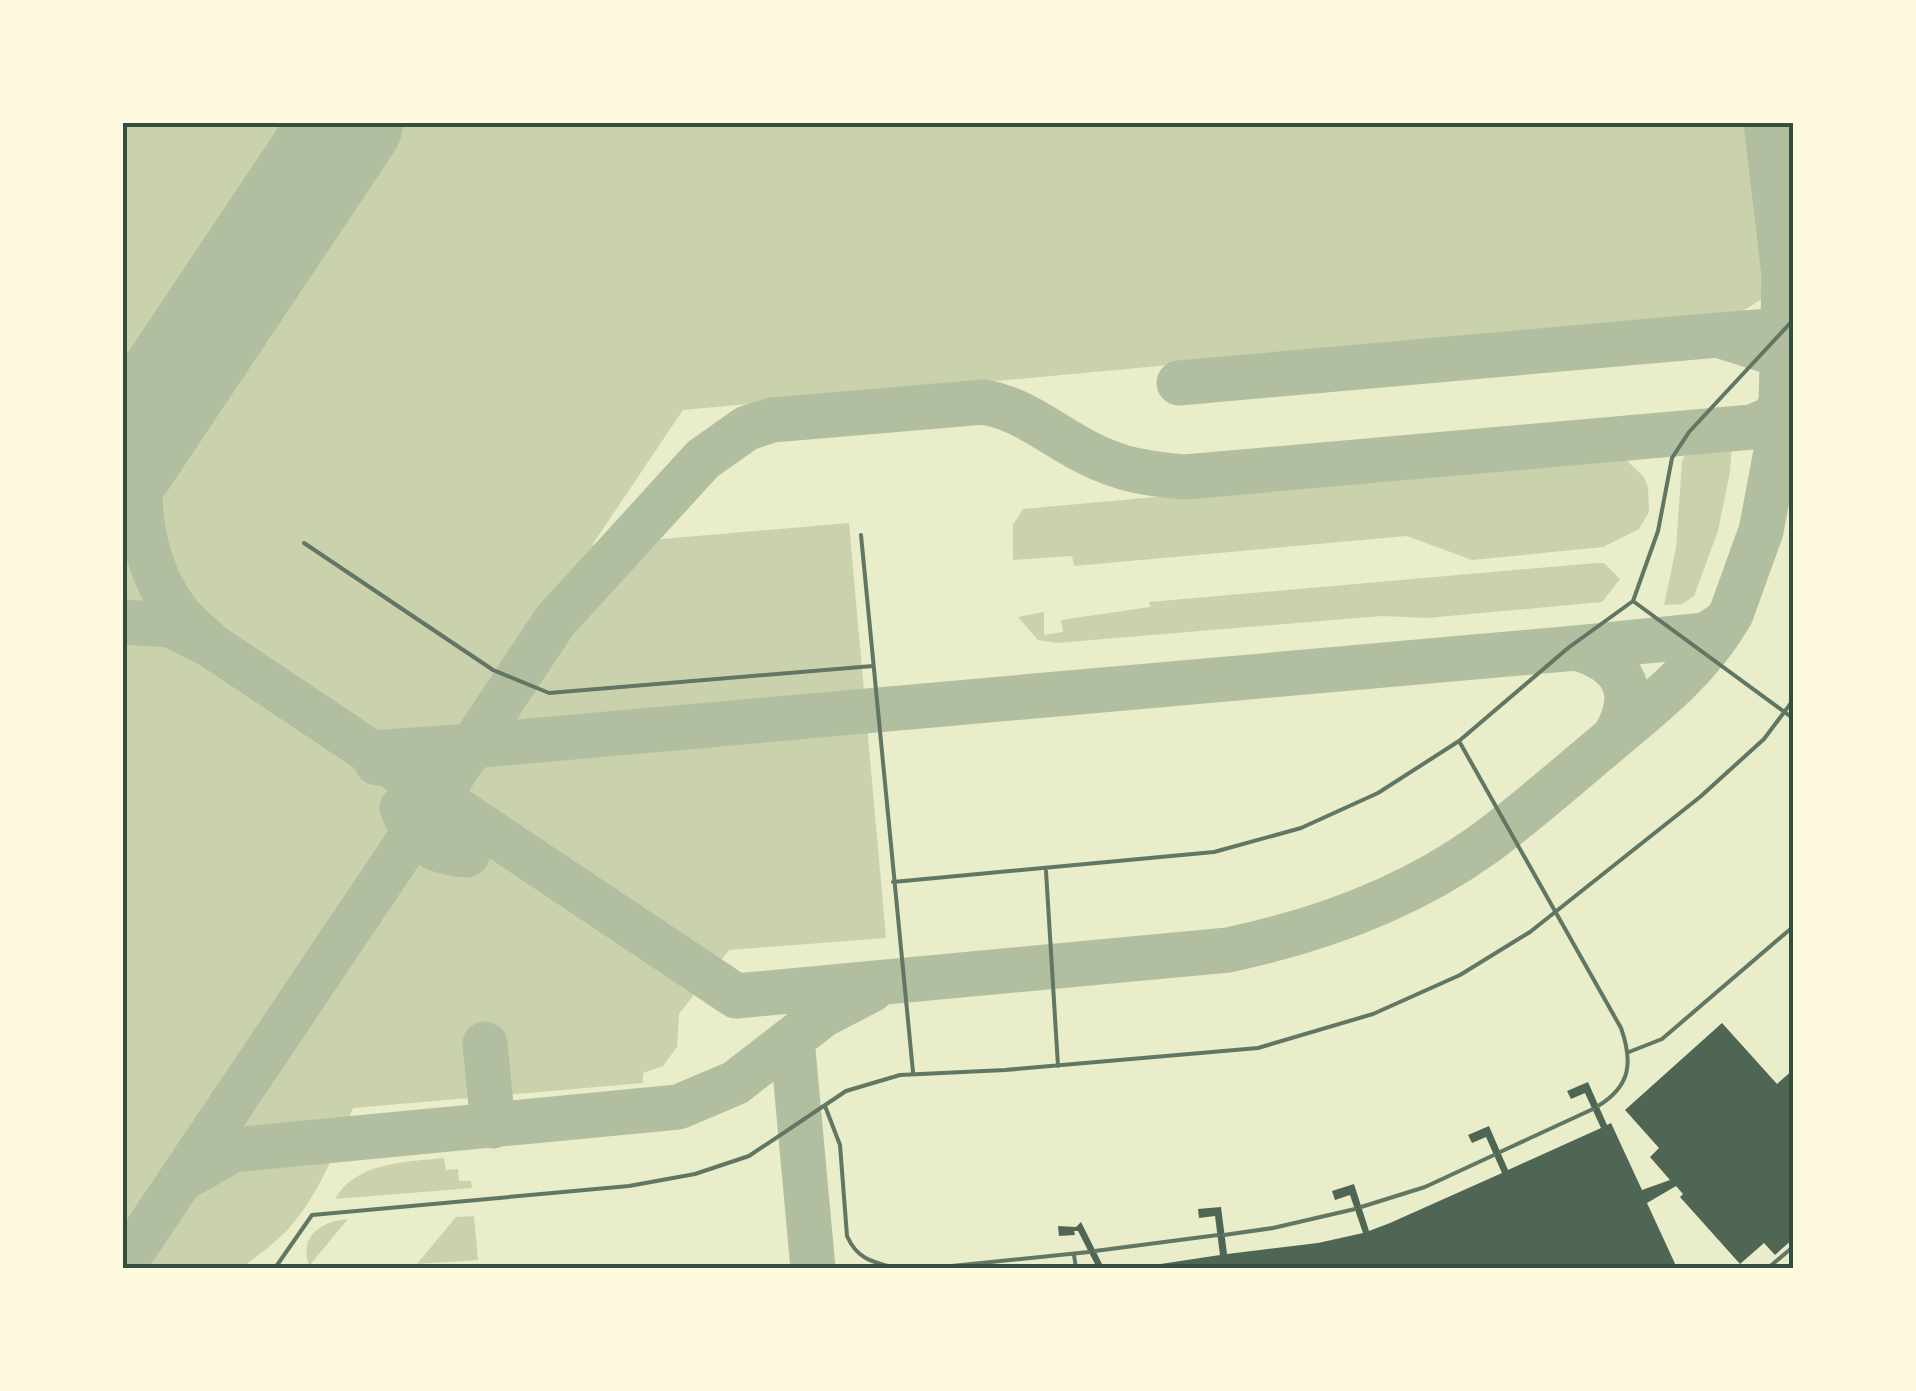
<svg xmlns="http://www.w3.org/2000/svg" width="1916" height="1391" viewBox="0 0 1916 1391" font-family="Karla,sans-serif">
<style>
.green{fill:#cad2ad}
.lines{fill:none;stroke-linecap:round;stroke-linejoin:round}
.taxiway{stroke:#b2bea0;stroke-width:45}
.runway{stroke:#b2bea0;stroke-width:110}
.building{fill:#4f6655}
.path{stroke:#344e41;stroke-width:2.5}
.service{stroke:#617663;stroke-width:4}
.neatline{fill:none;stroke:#344e41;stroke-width:4}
</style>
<rect width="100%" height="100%" fill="#e9edc9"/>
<!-- green -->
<path class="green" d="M122 123H1793V280L1741 312 683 410 592 545 849 523 886 938 729 950 679 1014 677 1047 663 1066 643 1073V1083L353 1108C336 1149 320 1193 290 1227 277 1242 258 1255 242 1268H123Z
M1732 445 1730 472 1718 531 1694 596 1682 604 1664 605 1676 548 1682 462 1687 450Z
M1621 455 1644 477 1648 488 1649 512 1639 529 1603 547 1472 560 1407 536 1074 566 1072 556 1013 560V525L1023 509Z
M1596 563H1604L1620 579 1602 602 1427 618 1382 616 1056 643 1038 640 1018 617 1044 612V635L1063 632 1061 620 1150 607 1149 602Z
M444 1158 446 1170 458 1169 459 1181H471L472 1188 335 1199C356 1162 405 1162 444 1158Z
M474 1216 478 1260 417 1264 456 1217Z
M348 1219 309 1266C299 1236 320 1222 348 1219Z"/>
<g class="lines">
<!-- taxiway -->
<path class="taxiway" d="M191 358C176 385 158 412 149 441 130 497 143 567 178 613 187 625 201 635 212 646L736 996 1228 950C1318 931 1405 900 1481 846 1524 815 1565 778 1606 744 1651 706 1697 671 1728 619
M1179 383 1718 335 1784 330 1780 342 1765 350 1718 335
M122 622 170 625 206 643
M1576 648C1624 662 1641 692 1614 737
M377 763 372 753 472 746 555 621 703 459 747 428 772 420 984 402C1024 409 1052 435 1088 453 1121 470 1148 474 1185 477L1752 427 1771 419 1781 406
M402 808C414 841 433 853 467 855
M792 1039 813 1268
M485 1044 493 1126
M189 1175 233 1150 678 1107 735 1083 823 1015 871 990
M122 1267 472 746 1576 648 1706 635 1723 624 1731 614 1761 531 1779 436 1781 406 1784 275 1766 122"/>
<!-- runway -->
<path class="runway" d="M122 460 348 122"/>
</g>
<!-- building -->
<path class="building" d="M1722 1023 1777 1084 1794 1069V1238L1775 1255 1764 1243 1740 1264 1680 1197 1683 1194 1676 1186 1647 1203 1677 1268H1134L1220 1255 1215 1216 1199 1218 1198 1209 1221 1207 1227 1254 1318 1243 1363 1233 1350 1195 1335 1200 1332 1191 1354 1184 1369 1231 1390 1223 1502 1173 1486 1137 1472 1143 1468 1135 1489 1126 1508 1170 1601 1128 1585 1093 1571 1099 1567 1091 1588 1082 1607 1125 1611 1123 1642 1190 1670 1180 1650 1157 1659 1148 1625 1110Z
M1081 1222 1104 1268H1097L1078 1231H1074L1075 1235 1059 1236 1058 1226 1076 1227Z"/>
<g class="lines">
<!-- path -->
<path class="path" d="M1792 1232 1794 1233"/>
<!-- service -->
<path class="service" d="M861 535 913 1072
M304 543 493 670 549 693 873 666
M1633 601 1794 719
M1459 741 1621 1028C1633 1062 1631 1086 1598 1106
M1046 871 1058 1066
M893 882 1214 852 1301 828 1378 793 1459 741 1568 648 1633 601 1658 531 1672 458 1689 432 1794 319
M1629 1052 1662 1039 1794 926
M825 1106 840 1145 847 1236C857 1259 872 1262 895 1268
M1500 1152 1593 1109
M1361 1207 1425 1187 1494 1155
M1224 1235 1273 1228 1355 1209
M1095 1251 1218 1235
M1074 1255 1076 1268
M275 1268 312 1215 629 1186 695 1174 749 1156 846 1091 900 1075 1005 1070 1258 1048 1373 1014 1460 975 1530 932 1700 797 1764 739 1794 699
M932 1268 1089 1252
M1768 1268 1794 1246"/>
</g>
<!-- border -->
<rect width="1916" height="1391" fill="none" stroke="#fefae0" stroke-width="250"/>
<rect x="125" y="125" width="1666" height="1141" class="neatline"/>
</svg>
